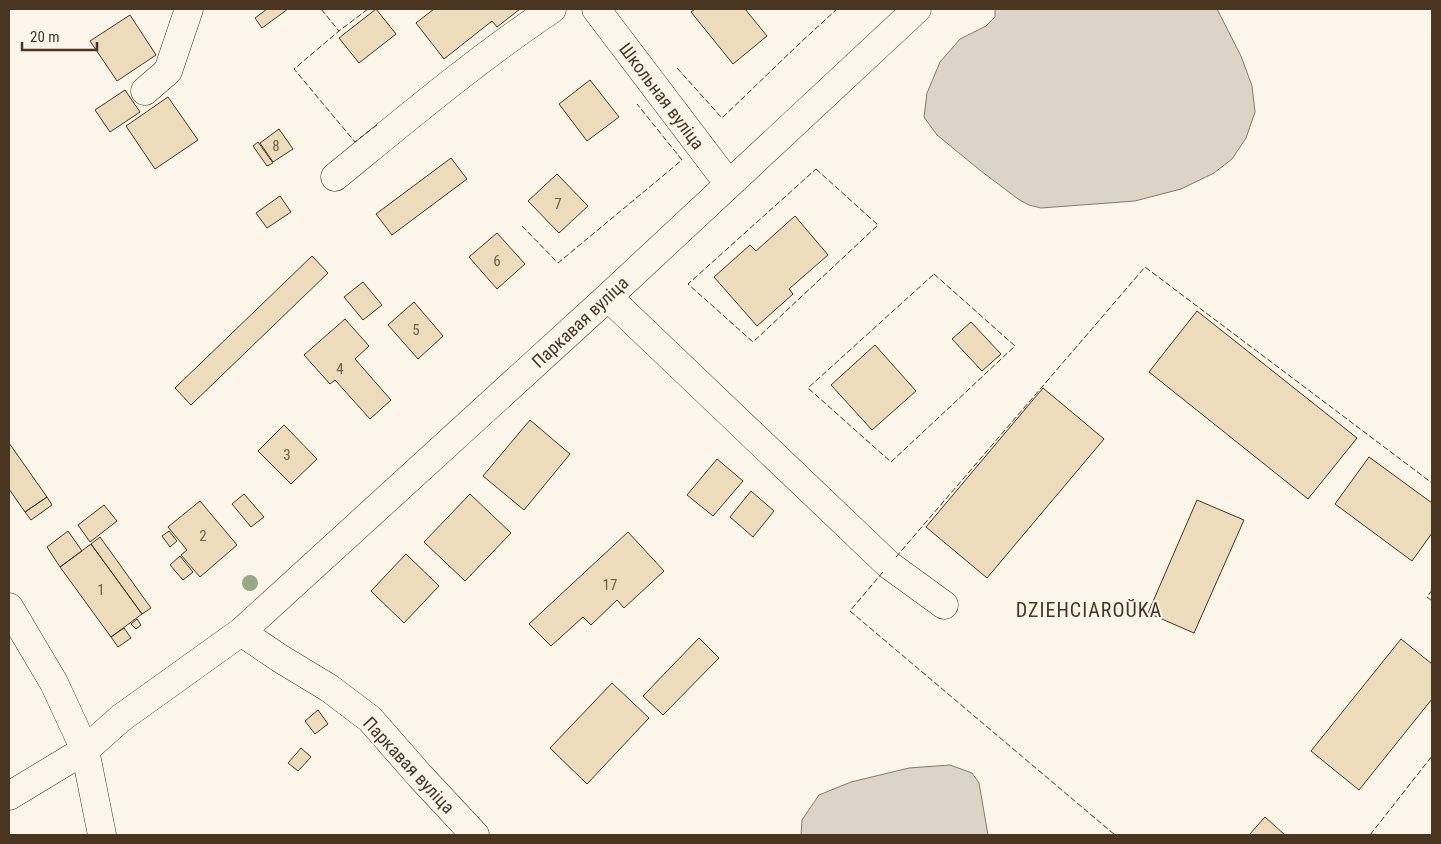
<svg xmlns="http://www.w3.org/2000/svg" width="1441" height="844" viewBox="0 0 1441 844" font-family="'Roboto Condensed',sans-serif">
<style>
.water{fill:#dcd4c6;stroke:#887966}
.building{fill:#ecdcbc;stroke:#4a3520}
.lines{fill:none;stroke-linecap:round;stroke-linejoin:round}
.minor-casing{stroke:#4a3520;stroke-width:29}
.minor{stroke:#fbf6e9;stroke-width:28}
.fence{stroke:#4a3520;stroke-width:1;stroke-dasharray:6 2.5;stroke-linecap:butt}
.tree{fill:#96a887}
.labels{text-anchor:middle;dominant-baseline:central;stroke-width:4;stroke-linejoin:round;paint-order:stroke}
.number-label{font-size:15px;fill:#725f47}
.street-label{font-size:18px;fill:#4a3520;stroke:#fbf6e9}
.quarter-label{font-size:20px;letter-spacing:1px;fill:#4a3520;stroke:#fbf6e9}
</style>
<rect width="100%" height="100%" fill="#fbf6e9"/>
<!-- water -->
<path class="water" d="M995 9H1217L1241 56 1252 86 1255 112 1246 138 1232 159 1214 173 1181 189 1135 201 1041 208 1029 205 1018 199 981 171 937 135 924 117 927 93 940 62 960 39 986 26 995 17Z
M950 765 972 773 979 783 988 835H801L802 820 819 795 851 782 909 768Z"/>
<!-- building -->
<path class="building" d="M267 9H288L262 28 255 18Z
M376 9 396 34 359 63 339 38Z
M434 9H520L497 27 492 21 444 59 416 23Z
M695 9H745L767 36 733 64 691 12Z
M130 15 156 55 117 81 90 41Z
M590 80 619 117 587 141 559 104Z
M125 90 140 112 110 132 95 110Z
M168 97 198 140 155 169 126 126Z
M279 129 293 149 273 162 260 143Z
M258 142 273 163 267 166 253 146Z
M451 158 467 179 392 235 376 214Z
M557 174 588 206 559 233 528 201Z
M280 196 291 212 267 228 256 213Z
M795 216 828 255 789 289 793 294 757 326 714 277 750 245 756 251Z
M497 233 525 264 497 289 469 257Z
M312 256 328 273 191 405 175 388Z
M363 282 382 305 363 320 344 297Z
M414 302 443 336 418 359 388 325Z
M1197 311 1357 438 1308 499 1149 372Z
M345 319 369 346 355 359 391 400 370 419 335 380 330 384 304 355Z
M971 322 1001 354 982 371 952 339Z
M875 345 916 391 872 430 831 385Z
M1043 388 1104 439 987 578 926 527Z
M530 420 570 454 524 510 483 476Z
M284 425 317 459 291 484 258 451Z
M9 443 47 497 25 512 9 489Z
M1369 457 1432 503V533L1412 561 1335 504Z
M717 459 743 481 713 516 687 495Z
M751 491 774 511 753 537 730 517Z
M244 494 264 517 251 527 232 504Z
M470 494 511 533 465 581 424 542Z
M47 497 52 505 31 520 25 512Z
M1197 500 1244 520 1194 633 1148 613Z
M200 501 237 545 200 577 181 555 187 550 168 527Z
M104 505 117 521 90 542 78 525Z
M68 531 82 551 60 567 47 547Z
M169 531 177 541 170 547 162 536Z
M628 532 664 571 624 608 617 600 591 625 583 617 551 646 529 624Z
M100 537 151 608 142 614 91 544Z
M91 544 142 614 111 637 60 567Z
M406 554 439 586 404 623 371 591Z
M180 556 193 572 183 580 170 565Z
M137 619 141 625 136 629 131 624Z
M124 628 131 638 118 647 111 637Z
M699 638 719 658 663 715 643 696Z
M1401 639 1432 664V699L1359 790 1311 751Z
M612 683 649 718 587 784 550 748Z
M318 710 328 724 315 734 305 721Z
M301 748 311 757 298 771 288 763Z
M1265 817 1285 835H1249Z"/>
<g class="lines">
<defs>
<path id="minor" d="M596 9 728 183
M145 91 168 71 189 9
M335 177C406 119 476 60 552 9
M608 297 889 565 944 605
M9 607 54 683 85 750 102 835
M241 632 281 659 329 688 370 719 420 776 475 835
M9 796 85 750 121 718 241 632 608 297 917 9"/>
</defs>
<!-- minor casing -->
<use href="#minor" class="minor-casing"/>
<!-- minor -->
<use href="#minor" class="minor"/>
<!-- fence -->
<path class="fence" d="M321 9 339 31
M368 9 339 31 294 69 355 142 377 125
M677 68 722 118 800 43 837 9
M816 169 878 225 753 342 688 284Z
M522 226 558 263 682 160 637 104
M934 274 1015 346 891 462 808 388Z
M896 557 1145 267 1432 483
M883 572 850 611 1115 835
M1432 590 1427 597 1432 601
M1370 835 1432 756"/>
</g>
<!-- trees -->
<circle class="tree" cx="250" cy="583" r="8"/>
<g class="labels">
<!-- number labels -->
<g class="number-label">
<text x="276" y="146">8</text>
<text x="558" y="204">7</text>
<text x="497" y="261">6</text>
<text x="416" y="330">5</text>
<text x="340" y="369">4</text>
<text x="287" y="455">3</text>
<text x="203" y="536">2</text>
<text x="610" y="585">17</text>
<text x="101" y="590">1</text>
</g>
<!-- street labels -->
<g class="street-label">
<text transform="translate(662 96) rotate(53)">Школьная вуліца</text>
<text transform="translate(580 322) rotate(-43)">Паркавая вуліца</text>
<text transform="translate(409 765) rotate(47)">Паркавая вуліца</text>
</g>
<!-- quarter labels -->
<g class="quarter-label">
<text x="1089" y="610">DZIEHCIAROŬKA</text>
</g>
</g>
<!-- border -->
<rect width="1441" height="844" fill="none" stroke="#4a3520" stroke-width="20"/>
<!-- scale -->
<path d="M22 42v8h75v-8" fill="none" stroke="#4a3520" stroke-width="2.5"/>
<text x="30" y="42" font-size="15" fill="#4a3520" stroke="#fbf6e9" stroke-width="4" paint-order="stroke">20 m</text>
</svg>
